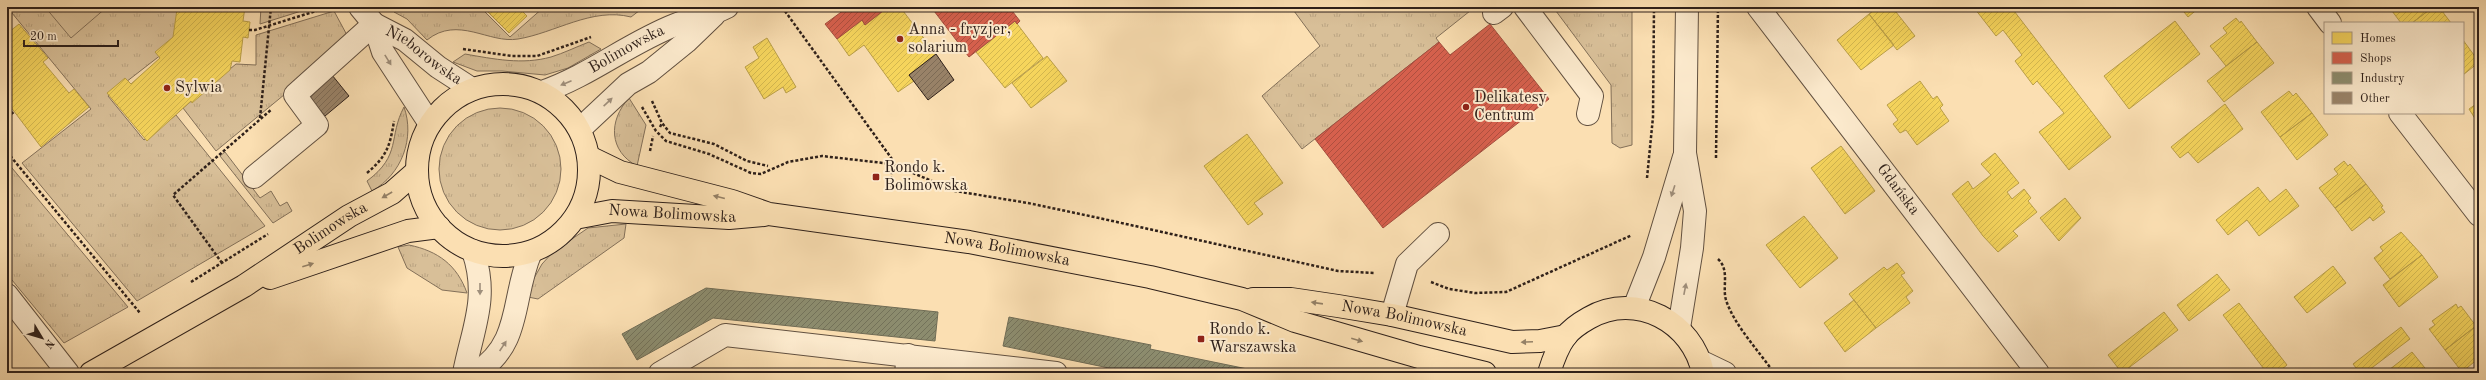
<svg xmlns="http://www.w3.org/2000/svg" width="2486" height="380" viewBox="0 0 2486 380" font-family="'Old Standard TT',serif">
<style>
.grass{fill:url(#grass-tufts);stroke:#837059}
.pitch{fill:#d8bf98;stroke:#837059}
.homes{fill:url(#homes-hatch);stroke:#ba9f48}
.shops{fill:url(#shops-hatch);stroke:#a44d3e}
.industry{fill:url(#industry-hatch);stroke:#706c55}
.building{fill:url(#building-hatch);stroke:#2e201a}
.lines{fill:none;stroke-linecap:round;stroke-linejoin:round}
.minor-casing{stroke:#615040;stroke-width:24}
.major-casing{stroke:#2e201a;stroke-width:24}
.path{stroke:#2e201a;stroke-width:2.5;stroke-dasharray:3 2;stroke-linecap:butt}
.minor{stroke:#fceacd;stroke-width:22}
.major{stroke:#fbdfb2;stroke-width:22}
.oneway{fill:#9f8f7c}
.oneway2{fill:#948066}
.poi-dot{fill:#8f2418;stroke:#fceacd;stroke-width:1.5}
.labels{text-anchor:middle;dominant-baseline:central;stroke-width:4;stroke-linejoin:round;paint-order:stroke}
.poi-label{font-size:16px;fill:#2e201a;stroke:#fceacd;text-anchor:start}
.street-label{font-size:16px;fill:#2e201a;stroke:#fceacd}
</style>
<defs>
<pattern id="grass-tufts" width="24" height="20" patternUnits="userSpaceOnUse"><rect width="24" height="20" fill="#d8bf98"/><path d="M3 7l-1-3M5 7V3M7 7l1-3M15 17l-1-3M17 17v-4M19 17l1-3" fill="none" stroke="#baa482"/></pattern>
<pattern id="homes-hatch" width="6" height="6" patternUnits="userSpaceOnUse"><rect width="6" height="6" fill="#f6d55c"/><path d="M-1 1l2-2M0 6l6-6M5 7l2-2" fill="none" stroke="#d3b74f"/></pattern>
<pattern id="shops-hatch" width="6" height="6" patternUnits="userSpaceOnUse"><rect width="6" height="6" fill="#d6604d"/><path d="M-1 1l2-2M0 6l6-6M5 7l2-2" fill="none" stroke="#ae4f3f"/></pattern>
<pattern id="industry-hatch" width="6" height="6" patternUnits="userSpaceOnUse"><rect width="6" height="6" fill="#8c8c6e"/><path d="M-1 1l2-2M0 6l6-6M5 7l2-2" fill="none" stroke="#73725a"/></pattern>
<pattern id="building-hatch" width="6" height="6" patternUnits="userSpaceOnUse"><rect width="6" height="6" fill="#998369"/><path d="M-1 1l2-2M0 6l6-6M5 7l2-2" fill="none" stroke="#7d6b56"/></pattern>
</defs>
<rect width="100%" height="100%" fill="#fbdfb2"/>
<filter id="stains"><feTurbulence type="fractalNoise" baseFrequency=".005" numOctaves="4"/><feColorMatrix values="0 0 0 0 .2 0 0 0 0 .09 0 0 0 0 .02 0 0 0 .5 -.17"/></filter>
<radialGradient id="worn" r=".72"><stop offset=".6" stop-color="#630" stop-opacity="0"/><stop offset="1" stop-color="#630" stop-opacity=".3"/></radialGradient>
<!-- grass -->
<path class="grass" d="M7 7H183L184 37 108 96 144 140 176 115 265 226 137 301 22 163 91 109Z
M261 7H314L260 24Z
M393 7H480L510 37 544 7H644L631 17C592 7 555 33 518 39 489 44 458 15 427 40L407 19 394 12Z
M1291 7H1475L1436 38 1439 42 1302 149 1262 96 1320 46Z
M1553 7H1632V145L1620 148 1612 143 1611 85Z
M334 11 348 37 296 85 216 151 183 108 236 64 256 65V35Z
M589 42 601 49 568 68 545 75 502 71H477L453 62 465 54C494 59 522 65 551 57 564 53 576 47 589 42Z
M629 98 646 125 637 166C609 151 608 121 629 98Z
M404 107C415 138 402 174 372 191L367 181C402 155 388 137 404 107Z
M439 169a61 61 0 1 1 122 0a61 61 0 1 1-122 0Z
M225 152 260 198 271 191 280 206 287 202 292 211 273 223 220 156Z
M7 162 128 307 64 343 7 274Z
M626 224 624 238 538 299 528 297 533 280 542 264 553 252 588 228Z
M409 245C438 251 457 265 467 293L442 290 407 268 398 247Z"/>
<!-- pitch -->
<path class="pitch" d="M45 7H107L71 38Z"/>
<!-- homes -->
<path class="homes" d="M175 7H245L243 21 250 22 248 38 243 37 240 62 232 61 230 70 192 103 191 101 147 141 107 93 125 78 131 84 160 58 155 52 173 37 177 9Z
M483 7H518L527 16 509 33Z
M888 7H900L936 54 909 75 914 81 898 92 864 45 849 56 837 39 862 20 865 25Z
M1878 7H1892L1915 36 1897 50 1869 14Z
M1978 7H2011L2111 137 2069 170 2039 132 2064 113 2037 81 2033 85 2015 61 2022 55 2003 30 1996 36 1975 9Z
M2180 7H2200L2188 17Z
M2389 7H2433L2412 23H2401Z
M2433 7H2439L2451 23H2412Z
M1869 14 1894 45 1861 70 1837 40Z
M2236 18 2240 23 2241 21 2257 42 2226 66 2210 46 2227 33 2223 28Z
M1015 21 1043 58 1005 88 976 52Z
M2175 21 2200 54 2129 109 2104 76Z
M19 24 48 58 43 62 69 93 74 89 89 107 41 147 7 102V30L9 32Z
M767 38 796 87 786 93 783 87 764 99 745 67 759 58 753 47Z
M2463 40 2479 62 2463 75Z
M2257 42 2274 63 2224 102 2207 81Z
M1047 56 1067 81 1031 108 1012 83Z
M1920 81 1933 99 1937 96 1943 105 1940 108 1949 121 1917 145 1906 130 1900 133 1893 124 1898 120 1887 105Z
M2289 91 2293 96 2296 93 2312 113 2280 137 2261 112Z
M2479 102V125L2469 109Z
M2225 104 2243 129 2198 163 2188 152 2180 158 2171 147Z
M2312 113 2328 135 2297 160 2280 137Z
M1247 134 1283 183 1254 203 1263 214 1248 225 1204 166Z
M1841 146 1875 191 1845 214 1811 168Z
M1995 153 2019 183 2007 192 2012 199 2024 189 2031 198 2028 201 2037 212 2013 231 2018 236 1998 252 1983 236 1952 194 1968 181 1973 189 1991 175 1981 164Z
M2344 161 2348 166 2350 164 2366 184 2335 208 2319 188 2338 174 2334 169Z
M2366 184 2383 206 2381 207 2385 212 2373 221 2370 217 2352 231 2335 208Z
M2258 187 2270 202 2286 189 2299 206 2259 236 2247 220 2228 235 2216 220Z
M2065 198 2081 218 2059 241 2040 218Z
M1804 216 1838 258 1800 288 1766 245Z
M2401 232 2422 255 2390 279 2374 258 2383 251 2380 247Z
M2422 255 2438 277 2399 307 2383 285Z
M1897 263 1905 273 1901 275 1913 291 1906 297 1910 303 1876 328 1849 294 1884 267 1887 270Z
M2333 266 2346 283 2307 313 2294 297Z
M2217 274 2230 290 2189 321 2177 305Z
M1854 300 1876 328 1845 352 1824 323Z
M2239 303 2287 365 2277 373H2267L2223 315Z
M2456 304 2458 308 2461 306 2476 326 2445 350 2429 329 2435 325 2432 321Z
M2164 312 2178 330 2122 373 2108 355Z
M2476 326 2479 329V358L2462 372 2445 350Z
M2401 327 2410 339 2365 373H2360L2353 364Z
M2412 352 2429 373H2385Z"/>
<!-- shops -->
<path class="shops" d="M848 7 853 10 857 7H888L865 25 862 20 837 39 825 24Z
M931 7H1009L1020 21 1017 24 1015 21 969 57Z
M1490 24 1549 99 1383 228 1315 139 1439 42 1450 55Z"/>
<!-- industry -->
<path class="industry" d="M706 288 938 312 935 341 713 318 637 360 622 334Z
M1009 317 1151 345 1150 349 1267 373H1133L1003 346Z"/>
<!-- building -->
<path class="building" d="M936 54 954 80 928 100 909 75Z
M332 75 349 96 325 116 307 95Z"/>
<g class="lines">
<defs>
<g id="minor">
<path d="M360 7 374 24 383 52 430 124"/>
<path d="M1525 7 1592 96 1588 114"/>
<path id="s1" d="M1758 7 2038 373"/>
<path d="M2318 7 2330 23"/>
<path d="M1494 13 1502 7"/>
<path id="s2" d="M374 24 405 40 438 67 472 89"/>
<path id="s3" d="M542 92C589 76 629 43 675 25 693 18 710 16 727 7"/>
<path d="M2400 113 2479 215"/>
<path d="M580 129 628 84 649 72 686 42 714 15"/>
<path d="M254 177 317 125 295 95 374 24"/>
<path d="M7 295 68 373"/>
<path d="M1634 308 1654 257 1684 157"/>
<path d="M1392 315 1407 264 1438 234"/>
<path d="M1679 328 1692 248 1695 211 1685 153 1687 7"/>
<path d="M1700 361 1725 373"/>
<path d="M464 373C473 327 489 298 473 251"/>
<path d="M476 373C523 343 511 297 531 252"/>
<path d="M660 373 725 335 1056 373"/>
<path d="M906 373 908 355"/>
</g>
<g id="major">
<circle cx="503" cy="170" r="86"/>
<path id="s4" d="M589 157 620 172 732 201 769 214 969 242 1150 277 1242 299 1295 321 1419 357 1485 373"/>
<path id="s5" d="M575 218 612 211 729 218 764 215"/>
<path d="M270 278 408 231 439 227"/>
<path id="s6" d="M1253 299H1291L1338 306 1392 315 1512 342 1540 341 1566 336"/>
<path id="s7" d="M91 373 244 286 349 216 392 193 417 171"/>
<path d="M1549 373C1553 360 1557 348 1565 337 1571 329 1580 323 1589 318 1636 291 1693 322 1703 373"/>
</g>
</defs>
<!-- minor casing -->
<use href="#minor" class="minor-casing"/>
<!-- major casing -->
<use href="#major" class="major-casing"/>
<!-- path -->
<path class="path" d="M782 7 892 159
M249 30H255L329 7
M463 49 512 56H537L591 37
M652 101 662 123 670 133 714 144 747 161 768 166
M642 107 656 131 666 141 709 154 751 173 761 174 788 162 822 156 892 164 955 191 1028 203 1099 218 1338 271 1375 273
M7 117 14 112
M260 118 271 7
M660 127 662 123
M650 151 653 136
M7 152 140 313
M1716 158 1718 7
M367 173C387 156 390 146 394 121
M1647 178 1653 117 1654 7
M889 189 892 169
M1718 259C1730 270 1722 287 1726 300 1734 325 1759 351 1774 373
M222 263 173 195 272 109
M191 282 268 234
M1431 282 1449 289 1475 293 1506 292 1632 235"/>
<!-- minor -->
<use href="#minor" class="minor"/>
<!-- major -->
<use href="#major" class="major"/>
</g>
<!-- one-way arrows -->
<defs><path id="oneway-solid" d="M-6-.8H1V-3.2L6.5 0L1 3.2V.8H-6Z"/></defs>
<g class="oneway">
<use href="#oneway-solid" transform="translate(388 60) rotate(58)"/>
<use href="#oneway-solid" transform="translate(566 83) rotate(157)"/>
<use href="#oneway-solid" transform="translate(608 102) rotate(-43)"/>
<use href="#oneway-solid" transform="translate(1673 191) rotate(108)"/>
<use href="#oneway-solid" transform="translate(480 289) rotate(90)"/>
<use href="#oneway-solid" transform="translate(1685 289) rotate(-79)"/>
<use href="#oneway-solid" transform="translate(503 346) rotate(-56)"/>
</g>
<g class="oneway2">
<use href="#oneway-solid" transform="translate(387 195) rotate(150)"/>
<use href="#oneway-solid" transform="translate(719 197) rotate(-166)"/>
<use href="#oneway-solid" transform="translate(308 265) rotate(-18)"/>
<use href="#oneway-solid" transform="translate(1317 303) rotate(-172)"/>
<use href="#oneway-solid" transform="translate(1357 340) rotate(16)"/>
<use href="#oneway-solid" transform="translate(1527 342) rotate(178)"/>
</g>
<!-- markers -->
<g class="poi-dot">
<circle cx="900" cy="39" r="4"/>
<circle cx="167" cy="88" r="4"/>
<circle cx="1466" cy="107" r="4"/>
<rect x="872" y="173" width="8" height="8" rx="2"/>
<rect x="1197" y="335" width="8" height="8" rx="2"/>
</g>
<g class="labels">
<!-- poi labels -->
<g class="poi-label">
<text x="908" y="30">Anna - fryzjer,<tspan x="908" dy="18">solarium</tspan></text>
<text x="175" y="88">Sylwia</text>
<text x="1474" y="98">Delikatesy<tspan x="1474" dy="18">Centrum</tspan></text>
<text x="884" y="168">Rondo k.<tspan x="884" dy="18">Bolimowska</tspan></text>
<text x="1209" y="330">Rondo k.<tspan x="1209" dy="18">Warszawska</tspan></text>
</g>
<!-- street labels -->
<g class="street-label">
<text stroke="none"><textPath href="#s3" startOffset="95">Bolimowska</textPath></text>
<text stroke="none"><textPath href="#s2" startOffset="59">Nieborowska</textPath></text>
<text stroke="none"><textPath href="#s1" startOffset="230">Gdańska</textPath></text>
<text stroke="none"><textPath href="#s5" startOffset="98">Nowa Bolimowska</textPath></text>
<text stroke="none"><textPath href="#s7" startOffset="280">Bolimowska</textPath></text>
<text stroke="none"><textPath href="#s4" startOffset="430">Nowa Bolimowska</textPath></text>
<text stroke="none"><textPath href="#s6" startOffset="153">Nowa Bolimowska</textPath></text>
</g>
</g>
<!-- margin -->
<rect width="2486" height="380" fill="none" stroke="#fbdfb2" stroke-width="24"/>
<rect x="8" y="8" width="2470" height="364" fill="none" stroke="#2e201a" stroke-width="2"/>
<rect x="12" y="12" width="2462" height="356" fill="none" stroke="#2e201a"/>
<!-- legend -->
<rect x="2324" y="22" width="140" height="92" fill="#fceacd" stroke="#aa9985"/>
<rect x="2332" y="32" width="20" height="12" fill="#f6d55c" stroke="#aa9985"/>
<text x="2360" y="42" font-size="12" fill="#2e201a">Homes</text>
<rect x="2332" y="52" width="20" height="12" fill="#d6604d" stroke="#aa9985"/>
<text x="2360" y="62" font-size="12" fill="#2e201a">Shops</text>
<rect x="2332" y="72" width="20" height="12" fill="#8c8c6e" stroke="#aa9985"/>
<text x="2360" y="82" font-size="12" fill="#2e201a">Industry</text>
<rect x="2332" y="92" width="20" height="12" fill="#998369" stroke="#aa9985"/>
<text x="2360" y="102" font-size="12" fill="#2e201a">Other</text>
<!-- north arrow -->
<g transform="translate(42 338) rotate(128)" stroke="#fceacd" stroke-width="3" paint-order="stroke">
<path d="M0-3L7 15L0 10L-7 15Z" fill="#2e201a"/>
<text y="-6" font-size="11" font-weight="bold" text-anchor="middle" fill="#2e201a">N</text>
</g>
<!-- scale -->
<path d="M24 40v6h94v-6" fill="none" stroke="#2e201a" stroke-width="2"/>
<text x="30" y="40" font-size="12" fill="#2e201a" stroke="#fceacd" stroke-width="3" paint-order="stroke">20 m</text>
<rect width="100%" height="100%" filter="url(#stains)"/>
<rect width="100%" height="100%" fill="url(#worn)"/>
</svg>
